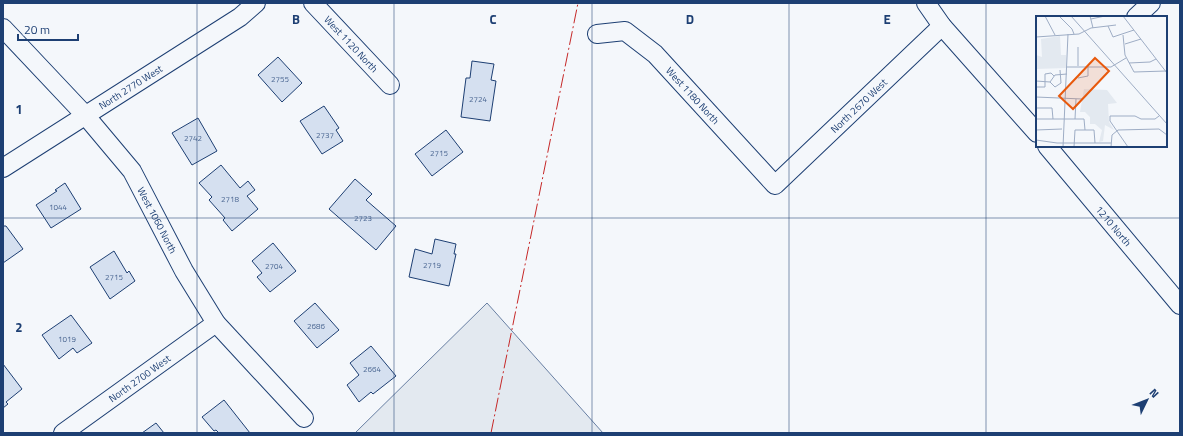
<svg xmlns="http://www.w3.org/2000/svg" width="1183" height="436" viewBox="0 0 1183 436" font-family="'Titillium Web',sans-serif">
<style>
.green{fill:#e3e9f0;stroke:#687fa3}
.building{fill:#d5e0f0;stroke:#1d3f73}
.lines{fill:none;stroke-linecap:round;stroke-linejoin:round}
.minor-casing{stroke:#1d3f73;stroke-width:20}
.minor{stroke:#f4f7fb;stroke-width:18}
.power{stroke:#c62828;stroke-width:1;stroke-dasharray:14 3 2 3;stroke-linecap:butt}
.grid{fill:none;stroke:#1d3f73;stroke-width:1;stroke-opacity:0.55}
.labels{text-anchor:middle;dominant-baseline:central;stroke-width:3;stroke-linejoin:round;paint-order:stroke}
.number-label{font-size:8px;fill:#4b6792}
.street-label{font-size:10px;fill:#1d3f73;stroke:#f4f7fb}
.inset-road{fill:none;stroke:#9eadc5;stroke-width:1}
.view{fill:#e8590c;fill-opacity:0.15;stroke:#e8590c;stroke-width:2}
.inset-edge{fill:none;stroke:#1d3f73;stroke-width:2}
.grid-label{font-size:13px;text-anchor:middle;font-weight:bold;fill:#1d3f73;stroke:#f4f7fb;stroke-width:3;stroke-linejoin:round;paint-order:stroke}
</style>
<rect width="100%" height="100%" fill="#f4f7fb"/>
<!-- green -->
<path class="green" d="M487 303 603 433H355Z"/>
<!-- building -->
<path class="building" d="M278 57 302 83 282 102 258 75Z
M472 61 494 64 491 80 496 81 490 121 461 117 466 78H470Z
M324 106 339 128 336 130 343 141 322 154 300 121Z
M198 118 217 151 192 165 172 133Z
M446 130 463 152 432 176 415 154Z
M221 165 240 188 248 181 255 190 247 196 258 209 232 231 223 220 225 218 209 200 212 197 199 183Z
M355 179 372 194 366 200 396 226 376 250 329 209Z
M65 183 81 209 51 228 36 205 57 191 55 190Z
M3 226H6L23 249 3 263Z
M435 239 456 244 454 254H456L449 286 409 277 415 249 432 254Z
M273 243 296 271 270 292 257 277 262 273 252 261Z
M114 251 127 273 129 271 135 281 110 299 90 267Z
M315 303 339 330 317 348 294 321Z
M71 315 92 343 77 353 73 348 59 359 42 335Z
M371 346 396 376 373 394 371 392 359 402 347 385 359 375 350 363Z
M3 364 22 389 6 402 8 404 3 408Z
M224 400 250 433H219L216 430 214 431 202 417Z
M156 423 164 433H142Z"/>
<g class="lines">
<defs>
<g id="minor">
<path id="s1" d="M313 3 390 85"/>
<path d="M926 3 942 26 1037 133"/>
<path d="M1136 17 1151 3"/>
<path id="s2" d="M3 28 85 115 132 171 184 271 216 323 304 418"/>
<path id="s3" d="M597 34 625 31 655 54 775 185 942 26"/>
<path id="s4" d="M1047 146 1180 305"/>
<path id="s5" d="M3 168 240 17 256 3"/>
<path id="s6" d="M63 433 216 323"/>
</g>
</defs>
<!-- minor casing -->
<use href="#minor" class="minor-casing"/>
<!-- minor -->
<use href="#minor" class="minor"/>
<!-- power -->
<path class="power" d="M491 433 578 3"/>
</g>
<!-- grid -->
<path class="grid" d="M197 3V433M394 3V433M592 3V433M789 3V433M986 3V433M3 218H1180"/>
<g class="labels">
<!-- number labels -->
<g class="number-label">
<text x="280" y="79">2755</text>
<text x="478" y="99">2724</text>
<text x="325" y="135">2737</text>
<text x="193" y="138">2742</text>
<text x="439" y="153">2715</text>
<text x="230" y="199">2718</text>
<text x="58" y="207">1044</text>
<text x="363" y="218">2723</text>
<text x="432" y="265">2719</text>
<text x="274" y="266">2704</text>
<text x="114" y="277">2715</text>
<text x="316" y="326">2686</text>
<text x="67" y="339">1019</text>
<text x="372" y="369">2664</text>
</g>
<!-- street labels -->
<g class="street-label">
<text stroke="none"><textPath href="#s1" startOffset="56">West 1120 North</textPath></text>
<text stroke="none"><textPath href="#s5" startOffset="151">North 2770 West</textPath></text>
<text stroke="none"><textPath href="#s3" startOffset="122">West 1180 North</textPath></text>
<text stroke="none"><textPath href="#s3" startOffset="359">North 2670 West</textPath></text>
<text stroke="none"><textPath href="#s2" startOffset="248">West 1060 North</textPath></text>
<text stroke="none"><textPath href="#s4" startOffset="104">1210 North</textPath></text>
<text stroke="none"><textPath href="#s6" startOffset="94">North 2700 West</textPath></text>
</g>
</g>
<!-- overview -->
<g transform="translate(1036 16)">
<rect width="131" height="131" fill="#f4f7fb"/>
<path d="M24 20 25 39H30V52L0 53V39L6 41 5 23ZM48 73 71 74 81 87 72 88 73 106 78 114 69 109 67 125 63 126 66 114 59 108H54V101L49 96H44Z" fill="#e3e9f0"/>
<path class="inset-road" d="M9 0 19 19M23 0 36 13 38 18M35 0 131 108M54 0 57 12M87 0 131 57M55 3 69 0M72 10 77 21 98 14M87 19 89 39 98 56 130 55M0 21 43 18 55 12 80 9M89 28 105 23M42 31V50M93 47 114 46 120 43M31 51H75L90 42M42 62 52 60V50M0 65 14 66 19 71 25 67 24 54M14 66 19 59 31 58M0 71H9V58L15 57 18 60M0 81 46 83M0 92H16L17 103M0 103H48L49 114M39 103 40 83M0 114 26 113M0 124 21 127H75M27 131 32 18M38 131 39 114H58L59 127M75 131 76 119 82 114 123 113 131 119M92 131 74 105V100H99L105 103H119L123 100"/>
<path class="view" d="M59 42 73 55 37 93 23 80Z"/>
<rect width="131" height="131" class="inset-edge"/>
</g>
<g class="grid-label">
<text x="296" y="24">B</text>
<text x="493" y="24">C</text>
<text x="690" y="24">D</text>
<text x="887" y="24">E</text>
<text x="19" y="114">1</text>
<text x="19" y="332">2</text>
</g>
<!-- border -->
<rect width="1183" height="436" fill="none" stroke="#1d3f73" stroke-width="8"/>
<!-- north arrow -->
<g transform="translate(1147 400) rotate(47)" stroke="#f4f7fb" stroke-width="3" paint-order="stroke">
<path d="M0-3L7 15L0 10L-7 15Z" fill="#1d3f73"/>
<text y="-6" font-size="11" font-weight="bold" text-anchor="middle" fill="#1d3f73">N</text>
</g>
<!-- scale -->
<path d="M18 34v6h60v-6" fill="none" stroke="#1d3f73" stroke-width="2"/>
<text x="24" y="34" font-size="12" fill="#1d3f73" stroke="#f4f7fb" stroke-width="3" paint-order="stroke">20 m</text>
</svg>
